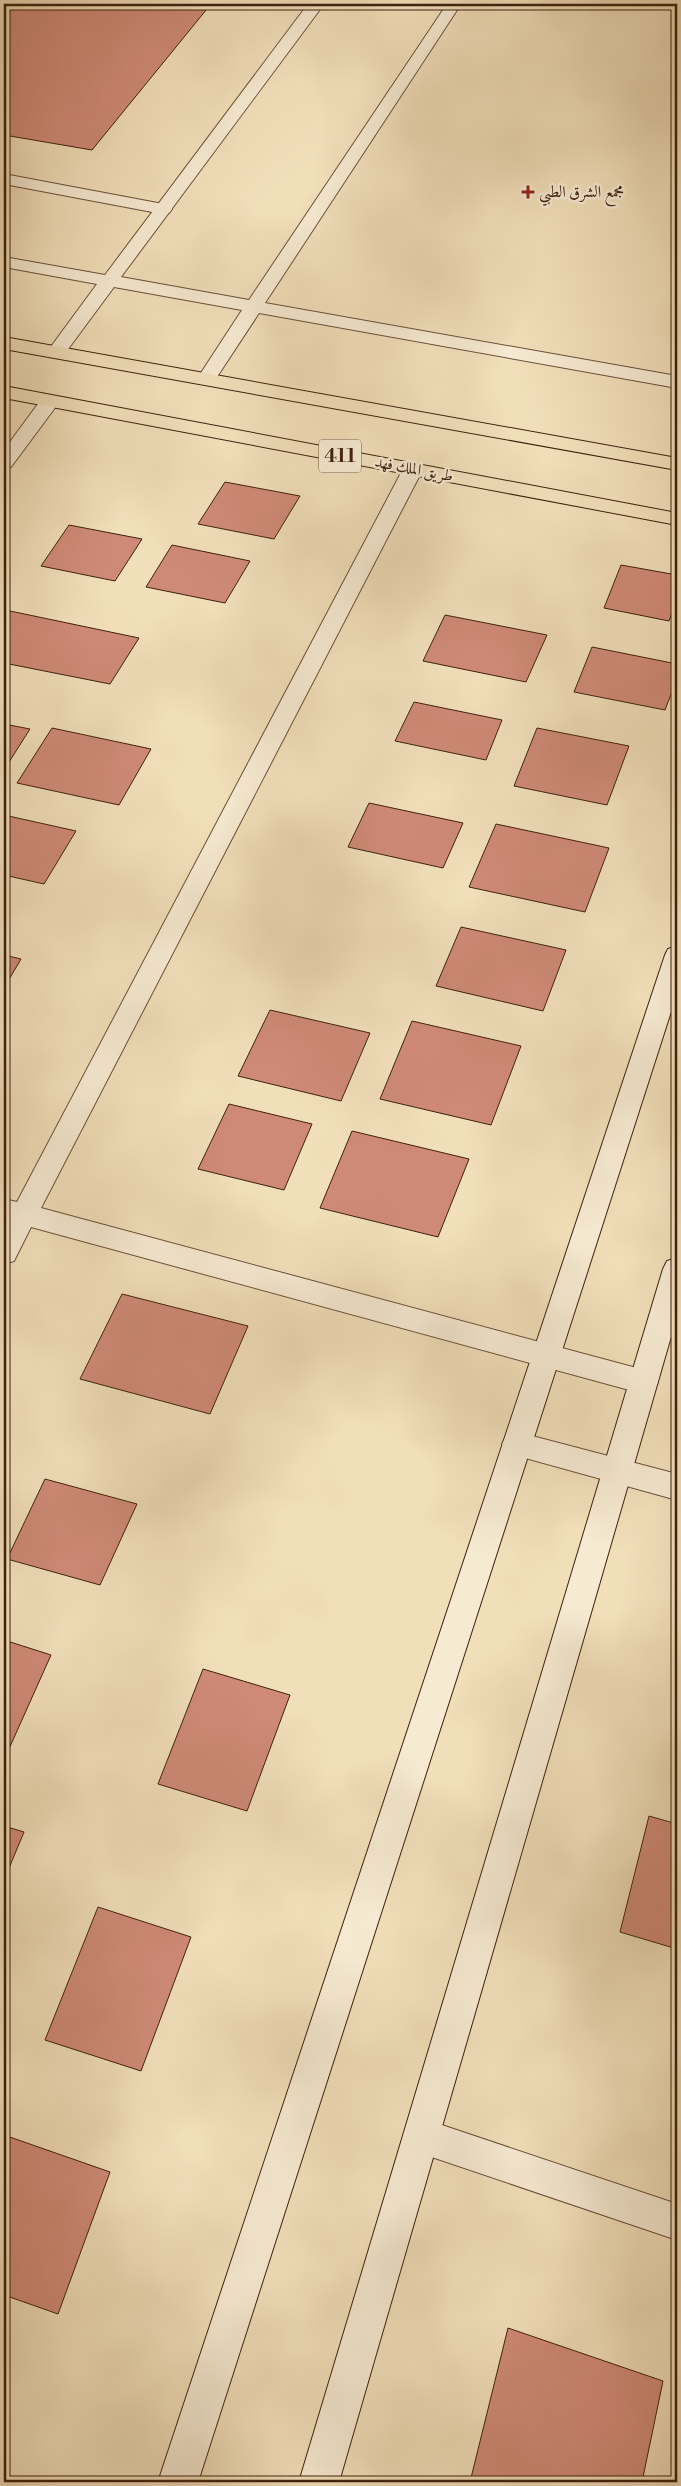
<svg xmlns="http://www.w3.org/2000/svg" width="681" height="2486" viewBox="0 0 681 2486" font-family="'Libre Bodoni',Amiri,serif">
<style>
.building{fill:#cf8a77;stroke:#3f200e}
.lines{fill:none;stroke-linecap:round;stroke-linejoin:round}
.lane-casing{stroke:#6c5039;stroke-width:2}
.street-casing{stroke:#6c5039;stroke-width:2}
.secondary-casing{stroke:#3f200e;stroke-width:2}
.primary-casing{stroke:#3f200e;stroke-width:2}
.lane{fill:#f6ead2;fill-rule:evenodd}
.street{fill:#f6ead2;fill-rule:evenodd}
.secondary{fill:#f6ead2;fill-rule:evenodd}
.primary{fill:#f1dfba;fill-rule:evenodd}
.poi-dot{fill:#8f2418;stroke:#f6ead2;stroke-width:2}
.labels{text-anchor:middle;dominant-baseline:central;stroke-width:5;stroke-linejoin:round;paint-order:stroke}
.far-poi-label{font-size:16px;fill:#3f200e;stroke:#f6ead2;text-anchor:start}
.far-street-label{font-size:16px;fill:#3f200e;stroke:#f6ead2}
.shield{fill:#f6ead2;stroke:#765d49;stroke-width:1}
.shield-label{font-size:19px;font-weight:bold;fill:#3f200e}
</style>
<rect width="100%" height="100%" fill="#f1dfba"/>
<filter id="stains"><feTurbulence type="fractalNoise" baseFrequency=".004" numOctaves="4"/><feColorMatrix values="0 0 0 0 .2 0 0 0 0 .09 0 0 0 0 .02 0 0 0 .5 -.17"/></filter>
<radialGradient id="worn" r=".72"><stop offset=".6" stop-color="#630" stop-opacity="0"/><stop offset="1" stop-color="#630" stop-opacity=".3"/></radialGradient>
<!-- building -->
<path class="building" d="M4 4H211L92 150 4 135Z
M225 482 300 496 274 539 198 524Z
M69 525 142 539 115 581 41 566Z
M172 545 250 561 225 603 146 587Z
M621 565 677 575V599L669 621 604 608Z
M10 611 139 638 110 684 4 663V620Z
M445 615 547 635 526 682 423 661Z
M592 647 677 664V679L665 710 574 692Z
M414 702 502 720 486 760 395 741Z
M4 724 30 729 4 770Z
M52 728 151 749 119 805 17 783Z
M537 728 629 746 607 805 514 786Z
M369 803 463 823 443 868 348 847Z
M4 815 76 831 44 884 4 875Z
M496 824 609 848 585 912 469 887Z
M461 927 566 950 543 1011 436 986Z
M4 955 21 959 4 988Z
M270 1010 370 1033 341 1101 238 1076Z
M412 1021 521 1046 491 1125 380 1099Z
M229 1104 312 1124 284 1190 198 1169Z
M352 1131 469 1159 438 1237 320 1208Z
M122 1294 248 1326 210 1414 80 1379Z
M45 1479 137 1504 100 1585 7 1559Z
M4 1640 51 1655 4 1760Z
M203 1669 290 1695 247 1811 158 1784Z
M649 1816 677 1824V1949L620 1932Z
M4 1826 24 1832 4 1880Z
M98 1907 191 1937 141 2071 45 2040Z
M4 2135 110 2172 58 2314 4 2295Z
M508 2328 663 2381 642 2482H470Z"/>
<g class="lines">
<defs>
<path id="lane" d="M4 174 163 204 169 205 172 209 169 213 163 214 4 184Z"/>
<path id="street" d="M308 4H324L121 277 249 300 447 4H461L265 303 677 376V388L259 313 213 383H199L197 379 242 310 114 287 63 356H49L47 352 97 284 4 267V257L105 275Z
M50 395 57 397 60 401 11 467 4 469V450L43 397Z
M413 463 420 465 423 469 41 1208 644 1370 654 1374 658 1382 654 1390 644 1394 31 1227 14 1261 4 1264V1227L7 1220 4 1219V1199L17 1202 403 469 406 465Z
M517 1432 677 1474V1500L507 1453 502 1444 507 1435Z
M421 2118 677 2204V2240L408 2149 403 2136 408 2123Z"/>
<path id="secondary" d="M677 946V993L198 2482H158L665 955 668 949Z
M677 1258V1316L339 2482H299L663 1269 667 1261Z"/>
<path id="primary" d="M4 337 677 458V470L4 349Z
M4 386 677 513V525L4 398Z"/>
</defs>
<!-- lane casing -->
<use href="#lane" class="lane-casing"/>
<!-- street casing -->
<use href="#street" class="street-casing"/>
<!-- secondary casing -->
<use href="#secondary" class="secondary-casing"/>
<!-- primary casing -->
<use href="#primary" class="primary-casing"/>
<!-- lane -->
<use href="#lane" class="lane"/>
<!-- street -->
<use href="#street" class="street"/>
<!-- secondary -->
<use href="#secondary" class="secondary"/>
<!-- primary -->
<use href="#primary" class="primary"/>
</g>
<!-- markers -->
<path class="poi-dot" d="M525.5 184.5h5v5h5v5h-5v5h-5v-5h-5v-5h5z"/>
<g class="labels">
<!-- far-poi labels -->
<g class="far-poi-label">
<text x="539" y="192">مجمع الشرق الطبي</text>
</g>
<!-- far-street labels -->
<g class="far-street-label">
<text transform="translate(414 469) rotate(11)">طريق الملك فهد</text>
</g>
<!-- shield labels -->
<rect class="shield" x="319" y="439.5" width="42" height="33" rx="4"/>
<g class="shield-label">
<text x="340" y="456">411</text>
</g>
</g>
<!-- margin -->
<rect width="681" height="2486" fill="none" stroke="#f1dfba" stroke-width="20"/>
<rect x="5" y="5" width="671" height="2476" fill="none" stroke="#3f200e" stroke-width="2.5"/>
<rect x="10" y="10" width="661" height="2466" fill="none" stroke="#3f200e"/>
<rect width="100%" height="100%" filter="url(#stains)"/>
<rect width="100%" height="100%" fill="url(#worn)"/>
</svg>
